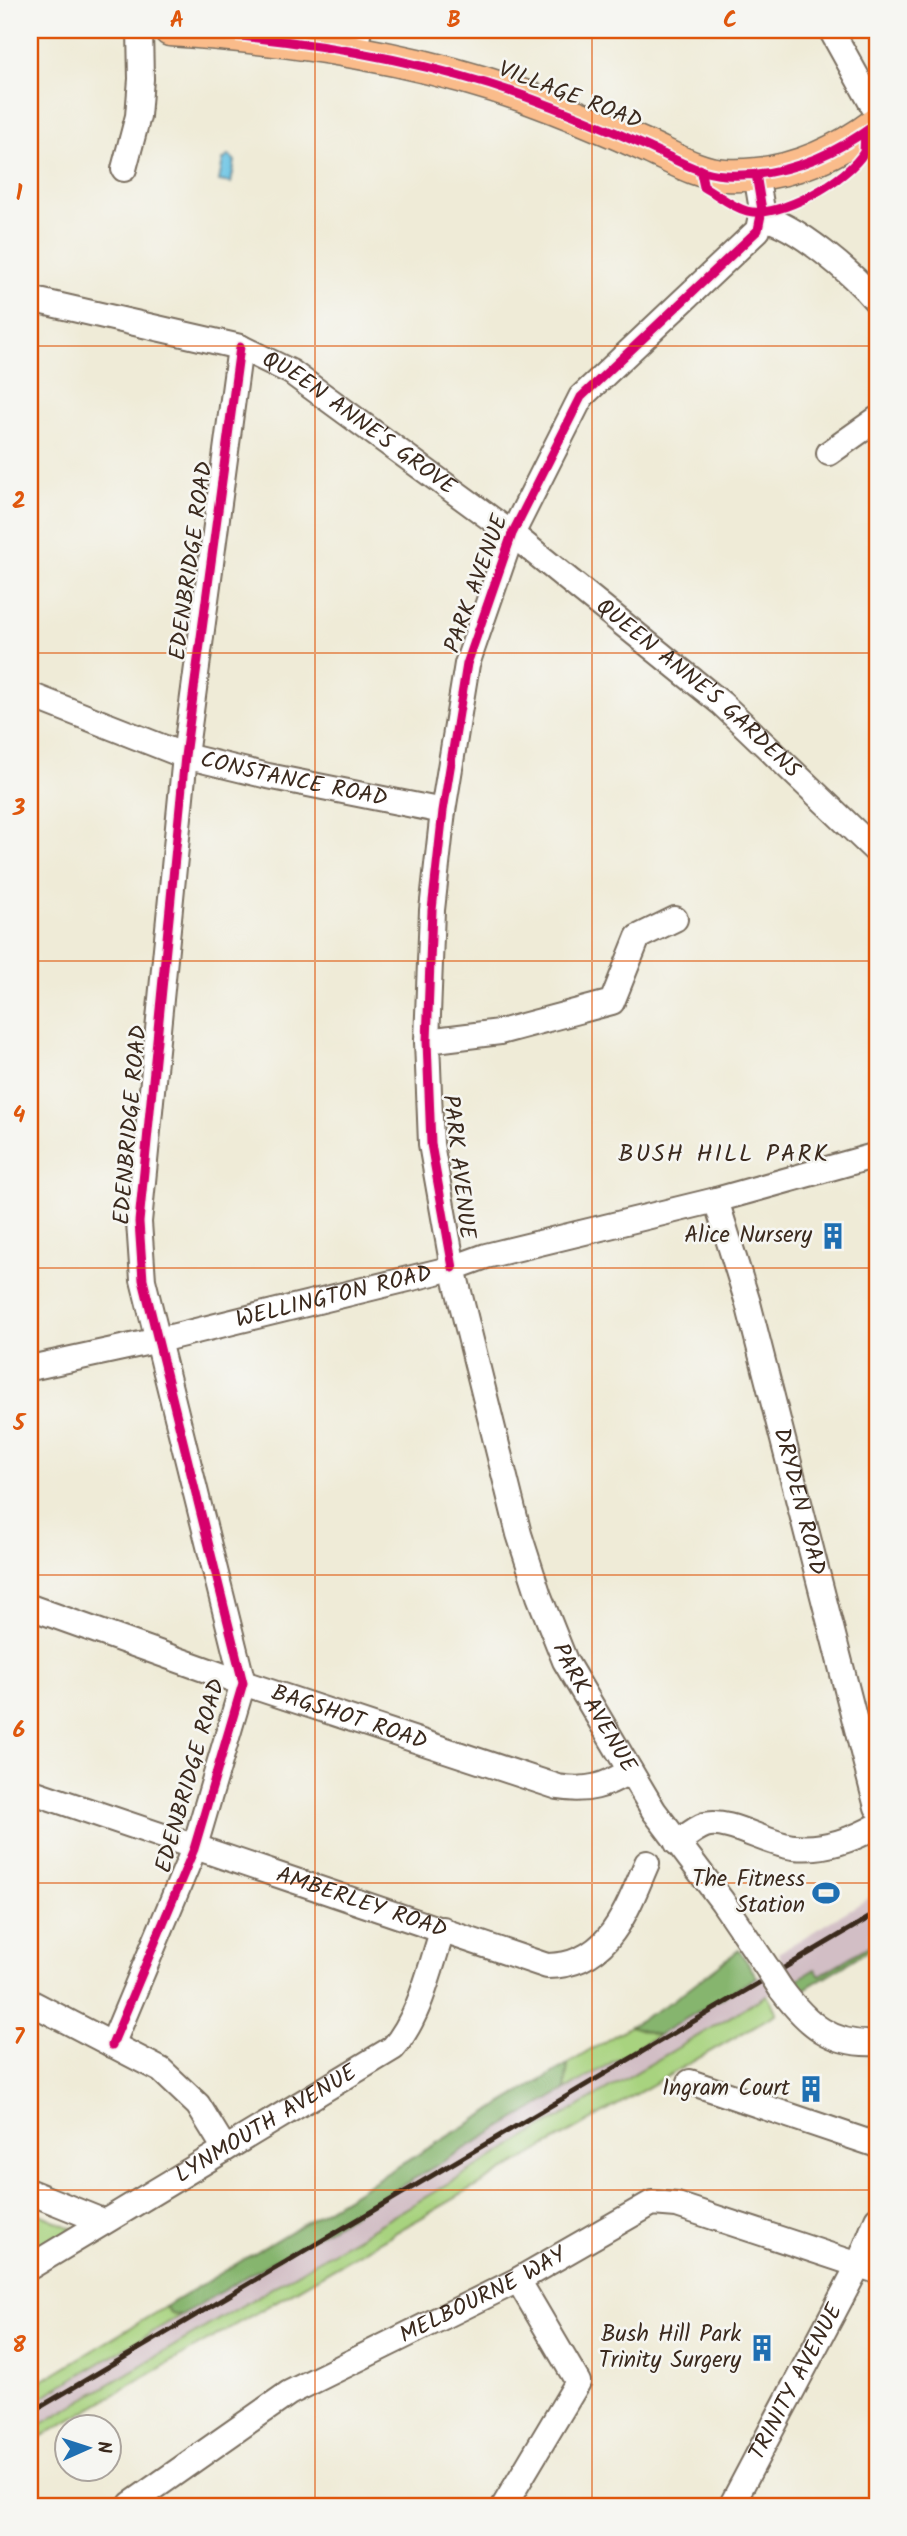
<svg xmlns="http://www.w3.org/2000/svg" width="907" height="2536" viewBox="0 0 907 2536" font-family="Kalam,sans-serif">
<style>
.industrial{fill:#d2bec5}
.green{fill:#a8d37f;stroke:#727e4e;stroke-width:2}
.forest{fill:#86b56e;stroke:#607046;stroke-width:2}
.water{fill:#66c2e4;stroke:#507681;stroke-width:2}
.lines{fill:none;stroke-linecap:round;stroke-linejoin:round}
.minor-casing{stroke:#7a6e5f;stroke-width:28}
.major-casing{stroke:#7a6e5f;stroke-width:35}
.minor{stroke:#fff;stroke-width:24}
.major{stroke:#fabc8b;stroke-width:32}
.rail{stroke:#3b2a1e;stroke-width:5}
.minor-bridge-casing{stroke:#7a6e5f;stroke-width:28;stroke-linecap:butt}
.minor-bridge{stroke:#fff;stroke-width:24}
.cycleway-casing{stroke:#f6f6f2;stroke-width:13}
.cycleway{stroke:#d6006c;stroke-width:9}
.grid{fill:none;stroke:#df570d;stroke-width:2;stroke-opacity:0.55}
.labels{text-anchor:middle;dominant-baseline:central;stroke-width:5;stroke-linejoin:round;paint-order:stroke}
.street-label{font-size:23px;fill:#3b2a1e;stroke:#f6f6f2}
.poi-label{font-size:23px;fill:#3b2a1e;stroke:#f6f6f2;text-anchor:end}
.neighbourhood-label{font-size:24px;letter-spacing:2px;fill:#3b2a1e;stroke:#f6f6f2}
.neatline{fill:none;stroke:#df570d;stroke-width:2.5}
.grid-label{font-size:23px;text-anchor:middle;font-weight:bold;fill:#df570d}
</style>
<rect width="100%" height="100%" fill="#f6f6f2"/>
<filter id="ink" filterUnits="userSpaceOnUse"><feTurbulence type="fractalNoise" baseFrequency=".0143" numOctaves="2"/><feDisplacementMap in="SourceGraphic" scale="14" xChannelSelector="R" yChannelSelector="G"/><feConvolveMatrix kernelMatrix="1 2 1 2 8 2 1 2 1" color-interpolation-filters="sRGB"/></filter>
<filter id="wash" filterUnits="userSpaceOnUse"><feTurbulence type="fractalNoise" baseFrequency=".00686" numOctaves="4" result="noise"/><feDisplacementMap in="SourceGraphic" scale="28" xChannelSelector="R" yChannelSelector="G"/><feGaussianBlur stdDeviation="1.57" result="paint"/><feColorMatrix in="noise" values="0 0 0 0 0 0 0 0 0 0 0 0 0 0 0 0 0 1.4 0 .05"/><feComposite in="paint" operator="in"/></filter>
<g filter="url(#wash)">
<rect width="100%" height="100%" fill="#efebd7"/>
<!-- industrial -->
<path class="industrial" d="M877 1893V1941L819 1975 815 1969 793 1980 30 2431V2404L782 1962 778 1953Z"/>
<!-- green -->
<path class="green" d="M767 1995 777 2013 30 2443V2431Z
M630 2026 658 2035 565 2090 568 2064Z
M30 2210 74 2229 30 2256Z
M165 2307 171 2313 181 2315 30 2404V2388Z"/>
<!-- forest -->
<path class="forest" d="M877 1941V1945L801 1991 795 1981 815 1969 820 1975Z
M739 1950 757 1977 658 2035 630 2026 672 2001Z
M568 2064 565 2090 181 2315 171 2313 165 2307Z"/>
<!-- water -->
<path class="water" d="M229 155 235 161 231 183 219 181 223 160Z"/>
</g>
<g filter="url(#ink)">
<g class="lines">
<defs>
<g id="minor">
<path d="M831 30 877 113"/>
<path d="M354 53 359 30"/>
<path d="M124 169 138 116 141 79 140 30"/>
<path id="s1" d="M756 174 762 210 758 230 581 397 512 534 467 664 443 811 432 910 427 1041 431 1144 453 1268 519 1534 539 1596 565 1661 654 1811 722 1901 768 1969"/>
<path d="M762 218C796 224 855 276 877 302"/>
<path id="s2" d="M30 299 240 347 291 372 512 534 721 703 877 852"/>
<path d="M829 453 877 419"/>
<path id="s3" d="M30 695 185 756 268 776 443 811"/>
<path d="M427 1041 500 1032 612 1002 638 937 675 919"/>
<path id="s4" d="M716 1200 748 1303 877 1807"/>
<path id="s5" d="M30 1368 159 1340 453 1268 486 1256 716 1200 877 1155"/>
<path id="s6" d="M30 1607 243 1683 558 1787C588 1792 605 1786 630 1771"/>
<path id="s7" d="M30 1791 547 1966C609 1966 626 1911 647 1863"/>
<path d="M677 1843C686 1837 694 1829 705 1825 728 1818 768 1845 794 1847 823 1850 852 1840 877 1826"/>
<path d="M781 1989C807 2024 832 2046 877 2043"/>
<path d="M30 2002 161 2070 198 2105 225 2149"/>
<path d="M112 2045 194 1849 243 1683 143 1280 139 1222 185 756 240 347"/>
<path d="M690 2082 877 2145"/>
<path d="M30 2192 102 2221"/>
<path id="s8" d="M30 2267 393 2048C420 2017 430 1968 443 1929"/>
<path id="s9" d="M133 2506 131 2504 289 2393 518 2280 652 2203 677 2205 877 2271"/>
<path d="M504 2506 578 2382 518 2280"/>
<path id="s10" d="M731 2506 858 2266 877 2219"/>
</g>
<path id="major" d="M170 30C288 38 412 56 524 96 565 111 606 128 646 146 671 157 698 174 725 175 782 178 833 156 877 123"/>
</defs>
<!-- minor casing -->
<use href="#minor" class="minor-casing"/>
<!-- major casing -->
<use href="#major" class="major-casing"/>
<!-- minor -->
<use href="#minor" class="minor"/>
<!-- major -->
<use href="#major" class="major"/>
<!-- rail -->
<path class="rail" d="M30 2413 877 1913"/>
<defs>
<path id="minor-bridge" d="M768 1969 781 1989"/>
</defs>
<!-- minor-bridge casing -->
<use href="#minor-bridge" class="minor-bridge-casing"/>
<!-- minor-bridge -->
<use href="#minor-bridge" class="minor-bridge"/>
<defs>
<path id="cycleway" d="M170 30C288 38 412 56 524 96 565 111 606 128 646 146 671 157 698 174 725 175 782 178 833 156 877 123
M700 169 704 187C717 194 732 207 747 211 778 220 849 179 864 152L865 132
M453 1268 431 1144 427 1041 432 910 443 811 467 664 512 534 581 397 758 230 762 210 756 174
M112 2045 194 1849 243 1683 143 1280 139 1222 185 756 240 347"/>
</defs>
<!-- cycleway casing -->
<use href="#cycleway" class="cycleway-casing"/>
<!-- cycleway -->
<use href="#cycleway" class="cycleway"/>
</g>
</g>
<!-- grid -->
<path class="grid" d="M315 30V2506M592 30V2506M30 346H877M30 653H877M30 961H877M30 1268H877M30 1575H877M30 1883H877M30 2190H877"/>
<!-- icons -->
<defs>
<symbol id="building-bare" viewBox="-9 -9 18 18"><path d="M-4-6H4V6H1V3H-1V6H-4ZM-2.5-4.3h1.7v1.8h-1.7ZM.8-4.3h1.7v1.8H.8ZM-2.5-1h1.7V.8h-1.7ZM.8-1h1.7V.8H.8Z" fill="#1f6fb2" stroke="#f6f6f2" stroke-width="2.5" paint-order="stroke"/></symbol>
<symbol id="stadium-bare" viewBox="-9 -9 18 18"><path d="M0-5a6.5 5 0 1 0 0 10a6.5 5 0 1 0 0-10ZM-3.5-1.8h7v3.6h-7Z" fill="#1f6fb2" stroke="#f6f6f2" stroke-width="2.5" paint-order="stroke"/></symbol>
</defs>
<g fill-rule="evenodd">
<use href="#building-bare" x="814" y="1217" width="38" height="38"/>
<use href="#stadium-bare" x="807" y="1874" width="38" height="38"/>
<use href="#building-bare" x="792" y="2070" width="38" height="38"/>
<use href="#building-bare" x="743" y="2329" width="38" height="38"/>
</g>
<g class="labels">
<!-- street labels -->
<g class="street-label">
<text transform="translate(570 96) rotate(21)">VILLAGE ROAD</text>
<text stroke="none"><textPath href="#s2" startOffset="357">QUEEN ANNE'S GROVE</textPath></text>
<text transform="translate(192 561) rotate(-82)">EDENBRIDGE ROAD</text>
<text transform="translate(477 584) rotate(-70)">PARK AVENUE</text>
<text stroke="none"><textPath href="#s2" startOffset="788">QUEEN ANNE'S GARDENS</textPath></text>
<text stroke="none"><textPath href="#s3" startOffset="278">CONSTANCE ROAD</textPath></text>
<text transform="translate(131 1125) rotate(-85)">EDENBRIDGE ROAD</text>
<text transform="translate(458 1167) rotate(83)">PARK AVENUE</text>
<text stroke="none"><textPath href="#s5" startOffset="312">WELLINGTON ROAD</textPath></text>
<text stroke="none"><textPath href="#s4" startOffset="313">DRYDEN ROAD</textPath></text>
<text stroke="none"><textPath href="#s1" startOffset="1664">PARK AVENUE</textPath></text>
<text stroke="none"><textPath href="#s6" startOffset="338">BAGSHOT ROAD</textPath></text>
<text transform="translate(191 1776) rotate(-74)">EDENBRIDGE ROAD</text>
<text stroke="none"><textPath href="#s7" startOffset="350">AMBERLEY ROAD</textPath></text>
<text stroke="none"><textPath href="#s8" startOffset="276">LYNMOUTH AVENUE</textPath></text>
<text stroke="none"><textPath href="#s9" startOffset="413">MELBOURNE WAY</textPath></text>
<text stroke="none"><textPath href="#s10" startOffset="140">TRINITY AVENUE</textPath></text>
</g>
<!-- poi labels -->
<g class="poi-label">
<text x="812" y="1236">Alice Nursery</text>
<text x="805" y="1880">The Fitness<tspan x="805" dy="26">Station</tspan></text>
<text x="790" y="2089">Ingram Court</text>
<text x="741" y="2335">Bush Hill Park<tspan x="741" dy="26">Trinity Surgery</tspan></text>
</g>
<!-- neighbourhood labels -->
<g class="neighbourhood-label">
<text x="724" y="1154">BUSH HILL PARK</text>
</g>
</g>
<!-- margin -->
<rect width="907" height="2536" fill="none" stroke="#f6f6f2" stroke-width="77"/>
<!-- north arrow -->
<g transform="translate(88 2448) rotate(87)"><circle r="33" fill="#f6f6f2" stroke="#aba49d" stroke-width="2"/>
<path d="M0-5L12 26L0 18L-12 26Z" fill="#1f6fb2"/>
<text y="-10" font-size="19" font-weight="bold" text-anchor="middle" fill="#3b2a1e">N</text>
</g>
<rect x="38" y="38" width="831" height="2460" class="neatline"/>
<g class="grid-label">
<text x="177" y="27">A</text>
<text x="454" y="27">B</text>
<text x="730" y="27">C</text>
<text x="19" y="200">1</text>
<text x="19" y="508">2</text>
<text x="19" y="815">3</text>
<text x="19" y="1122">4</text>
<text x="19" y="1430">5</text>
<text x="19" y="1737">6</text>
<text x="19" y="2044">7</text>
<text x="19" y="2352">8</text>
</g>
</svg>
